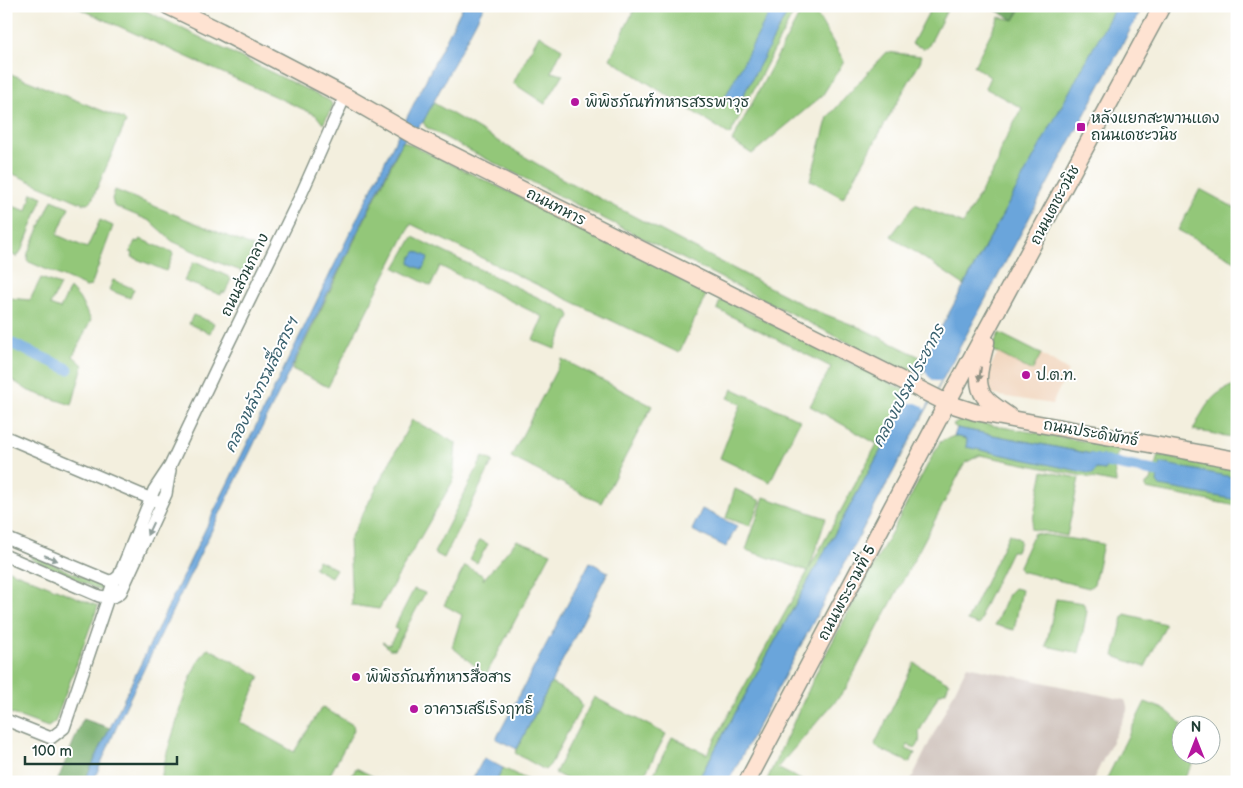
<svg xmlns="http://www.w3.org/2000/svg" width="1243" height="788" viewBox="0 0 1243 788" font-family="'Balsamiq Sans','Playpen Sans Thai',sans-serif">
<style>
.built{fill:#f1d5bd}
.industrial{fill:#cec1ba}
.green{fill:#93c779;stroke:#598256}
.forest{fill:#76ac69;stroke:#4a744e}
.water{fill:#6aa5db;stroke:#447188}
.pier{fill:#f3efde}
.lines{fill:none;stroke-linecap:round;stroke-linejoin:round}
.canal{stroke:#6aa5db;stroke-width:11}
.minor-casing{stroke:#899689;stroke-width:14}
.secondary-casing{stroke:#899689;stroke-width:19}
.minor{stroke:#fff;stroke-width:11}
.secondary{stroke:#fee3d2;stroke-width:16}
.oneway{fill:#8e9083}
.oneway2{fill:#8f9e9a}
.poi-dot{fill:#b5179e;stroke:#fff;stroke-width:2}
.labels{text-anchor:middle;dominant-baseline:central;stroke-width:4;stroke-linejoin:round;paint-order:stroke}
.poi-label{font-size:15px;fill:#1f3d34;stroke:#fff;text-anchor:start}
.street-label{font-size:15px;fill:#1f3d34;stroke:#fff}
.water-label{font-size:16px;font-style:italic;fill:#39616e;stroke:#fff}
</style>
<rect width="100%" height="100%" fill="#fff"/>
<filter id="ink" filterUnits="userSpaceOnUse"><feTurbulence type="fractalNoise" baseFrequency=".02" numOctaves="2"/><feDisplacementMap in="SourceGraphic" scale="10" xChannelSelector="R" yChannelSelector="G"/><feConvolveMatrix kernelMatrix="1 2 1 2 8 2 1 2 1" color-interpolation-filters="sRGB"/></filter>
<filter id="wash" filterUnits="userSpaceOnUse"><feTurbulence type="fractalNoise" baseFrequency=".0096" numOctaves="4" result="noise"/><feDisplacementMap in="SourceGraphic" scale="20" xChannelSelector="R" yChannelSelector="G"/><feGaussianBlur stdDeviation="1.12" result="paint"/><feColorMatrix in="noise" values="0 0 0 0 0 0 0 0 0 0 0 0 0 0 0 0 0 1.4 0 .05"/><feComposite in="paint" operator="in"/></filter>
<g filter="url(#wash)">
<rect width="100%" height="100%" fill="#f3efde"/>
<!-- built -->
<path class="built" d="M998 353 1032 371 1041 354 1068 371 1052 404 988 394 984 378Z"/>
<!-- industrial -->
<path class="industrial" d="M967 666 1125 700 1128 709 1092 782H910Z"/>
<!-- green -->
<path class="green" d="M74 6H136L330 101 333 106 323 124 316 115Z
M636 6H797L730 135 610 59Z
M804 6H812L844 61 822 96 752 154 732 141Z
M932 6H949L928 47 923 48 912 44Z
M1023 6H1117L964 285 891 236 915 204 963 224 998 162 1001 148 1022 108 985 88 990 77 974 66 999 17 1014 20Z
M539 35 562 49 551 72 563 75 545 104 513 83Z
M886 52 921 56V60L843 198 810 180 828 117Z
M6 72 123 119 126 122 91 202 84 204 6 171Z
M432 102 561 178 677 239 811 309 861 328 924 359 925 370 920 379 457 144 426 127 423 122Z
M403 141 620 245 705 290 706 295 679 353 411 224 328 387 292 369Z
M1200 189 1237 209V262L1178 230Z
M115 190 254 247 244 272 217 262 172 241 150 221 114 206 112 199Z
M32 193 43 197 23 248 17 257 6 252V204L27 211Z
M52 200 69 207 57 235 87 248 100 220 113 226 91 286 86 287 27 261 28 253Z
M413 237 568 312 570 316 555 349 533 340 543 317 440 266 431 286 395 268Z
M140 239 172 252 173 255 166 271 132 257 133 253 130 252 135 241 139 242Z
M197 262 229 277 231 279 225 293 222 292 221 295 184 281 193 263Z
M41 278 60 285 50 305 60 309 70 288 79 298 91 320 73 356 83 365 72 405 29 391 6 376V308L10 298 30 300Z
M113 280 134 289 130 298 109 290Z
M720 301H726L912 394 697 782H650L672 737 707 754 808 571 746 550 764 497 826 518 809 569 877 444 810 406 831 367 717 309Z
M193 315 214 323 210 333 189 324Z
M999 333 1041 354 1032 371 992 350Z
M562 359 652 406 601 503 511 457Z
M1236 384 1237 438 1193 430C1206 406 1209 395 1236 384Z
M733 389 800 420 770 482 720 458 741 404 728 398Z
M412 420 456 443 453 481 379 609 352 605 349 540Z
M960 421H967L1118 447 1120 451C1109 463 1116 471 1116 483L980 455 965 463 845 690 777 768 805 782H766L820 665 940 442 954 436 968 439 966 447 1105 470 1107 457 957 428 953 425Z
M1158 455 1237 470V506L1146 489V484L1151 481Z
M483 457 493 461 444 558 434 553Z
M1043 471 1079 478 1067 536 1031 529Z
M735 489 761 501 750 526 726 518Z
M1034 533 1103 544 1094 584 1089 588 1020 571 1019 566Z
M1009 534 1019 539 1020 542 1016 551H1011L981 613 982 617 979 625 967 621Z
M480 540 488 544 477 563 470 559Z
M517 540 551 553 486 675 452 647 462 615 444 605 465 566 484 576 483 580Z
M33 556 106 587 107 591H101L31 559V557Z
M318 560 336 569 331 577 314 568Z
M6 569 98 606 55 722 48 727 6 712Z
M1014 588 1022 590 1014 630 995 625 1008 594Z
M414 589 425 593 395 649H389L382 642 389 645 398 630 394 628Z
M1056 599 1083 603 1087 611 1079 653 1046 646Z
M1125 614 1165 624V626L1145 667 1114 656 1123 617Z
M208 648 260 676 240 722 294 752 322 707 353 725 354 730 326 782H161C164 758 172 737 179 715 186 691 191 667 208 648Z
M914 663 949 683 946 691 939 694 919 732C920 739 920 743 916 748L908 745 906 749 915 753 910 763 876 747 875 744Z
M551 683 578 698 582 706 550 765 545 770 515 753Z
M594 697 666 734 641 782H572L555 773Z
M1145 702 1166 710 1183 725 1180 726V756H1197L1182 782H1105Z
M356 768 380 780 379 782H349Z
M503 768 532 782H496Z"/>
<!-- forest -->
<path class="forest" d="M988 6H1021L1014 20Z
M83 719 110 728 84 782H57Z"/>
<!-- water -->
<path class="water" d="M463 6H484L423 122 403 141 396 153 123 712 93 782H84L203 534 390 151Z
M773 6H791L737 107 724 99Z
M1116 6H1143L955 356 728 782H697L912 394 925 370 924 359Z
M416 251 428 257 427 262 422 269 412 265 410 262 411 258Z
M957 428 1107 457 1105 470 1096 469 1093 474 966 447 967 439 954 436Z
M1160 463 1237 478V500L1160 486 1157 482Z
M702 509 737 526 726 547 692 530Z
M590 562 608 572 517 749 496 739Z
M484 758 503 768 496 782H471Z"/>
<!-- pier -->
<path class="pier" d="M925 370 928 376 934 381H941L925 410 923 406 916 403H907Z"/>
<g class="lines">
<!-- canal -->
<path class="canal" d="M6 341 68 369
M1091 459 1174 475"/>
</g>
</g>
<g filter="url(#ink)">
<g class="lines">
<defs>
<path id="minor" d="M6 437 156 501
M6 538 109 581 114 580 119 576 154 490 170 466 217 367 300 197 345 96
M6 556 99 596C107 597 114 599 121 592L166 494 170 470
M6 720 51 738 64 728 114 580"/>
<path id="secondary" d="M168 6 220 31 345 96 411 134 947 403 975 412 1012 419 1237 460
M986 342C983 359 973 381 984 396 990 404 1001 410 1009 416
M747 782 947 403 1162 6"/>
</defs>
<!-- minor casing -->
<use href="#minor" class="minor-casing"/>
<!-- secondary casing -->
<use href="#secondary" class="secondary-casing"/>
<!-- minor -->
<use href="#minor" class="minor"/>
<!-- secondary -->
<use href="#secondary" class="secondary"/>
</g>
<!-- one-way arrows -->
<defs><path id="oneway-solid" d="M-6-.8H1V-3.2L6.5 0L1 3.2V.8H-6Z" transform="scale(1.25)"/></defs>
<use class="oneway" href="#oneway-solid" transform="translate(980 374) rotate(98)"/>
<g class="oneway2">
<use href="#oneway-solid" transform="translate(150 529) rotate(115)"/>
<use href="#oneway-solid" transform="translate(51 558) rotate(22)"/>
</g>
</g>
<!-- markers -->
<g class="poi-dot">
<circle cx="575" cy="102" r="5"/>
<rect x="1076" y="122" width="10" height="10" rx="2.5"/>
<circle cx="1026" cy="375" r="5"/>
<circle cx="356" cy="677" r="5"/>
<circle cx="414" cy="709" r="5"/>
</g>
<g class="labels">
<!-- poi labels -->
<g class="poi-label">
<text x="585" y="102">พิพิธภัณฑ์ทหารสรรพาวุธ</text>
<text x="1091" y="118">หลังแยกสะพานแดง<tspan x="1091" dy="17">ถนนเดชะวนิช</tspan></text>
<text x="1036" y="375">ป.ต.ท.</text>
<text x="366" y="677">พิพิธภัณฑ์ทหารสื่อสาร</text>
<text x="424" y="709">อาคารเสรีเริงฤทธิ์</text>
</g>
<!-- street labels -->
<g class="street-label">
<text transform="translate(1055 205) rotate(-62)">ถนนเตชะวนิช</text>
<text transform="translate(556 207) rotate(27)">ถนนทหาร</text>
<text transform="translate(245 275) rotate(-64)">ถนนส่วนกลาง</text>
<text transform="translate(1091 433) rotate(10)">ถนนประดิพัทธ์</text>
<text transform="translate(847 593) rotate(-62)">ถนนพระรามที่ 5</text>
</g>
<!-- water labels -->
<g class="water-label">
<text transform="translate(262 385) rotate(-64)">คลองหลังกรมสื่อสารฯ</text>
<text transform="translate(909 386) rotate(-62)">คลองเปรมประชากร</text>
</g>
</g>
<!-- margin -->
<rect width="1243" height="788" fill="none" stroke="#fff" stroke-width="25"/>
<!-- north arrow -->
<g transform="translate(1196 740)"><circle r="24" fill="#ffffff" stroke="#a5b1ae"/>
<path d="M0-4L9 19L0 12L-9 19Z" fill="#b5179e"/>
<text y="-8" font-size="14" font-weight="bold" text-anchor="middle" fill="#1f3d34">N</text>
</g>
<!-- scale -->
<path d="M25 756v8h152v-8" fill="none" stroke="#1f3d34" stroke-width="2.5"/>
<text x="32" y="756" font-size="15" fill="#1f3d34" stroke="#ffffff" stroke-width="4" paint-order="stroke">100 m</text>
</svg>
